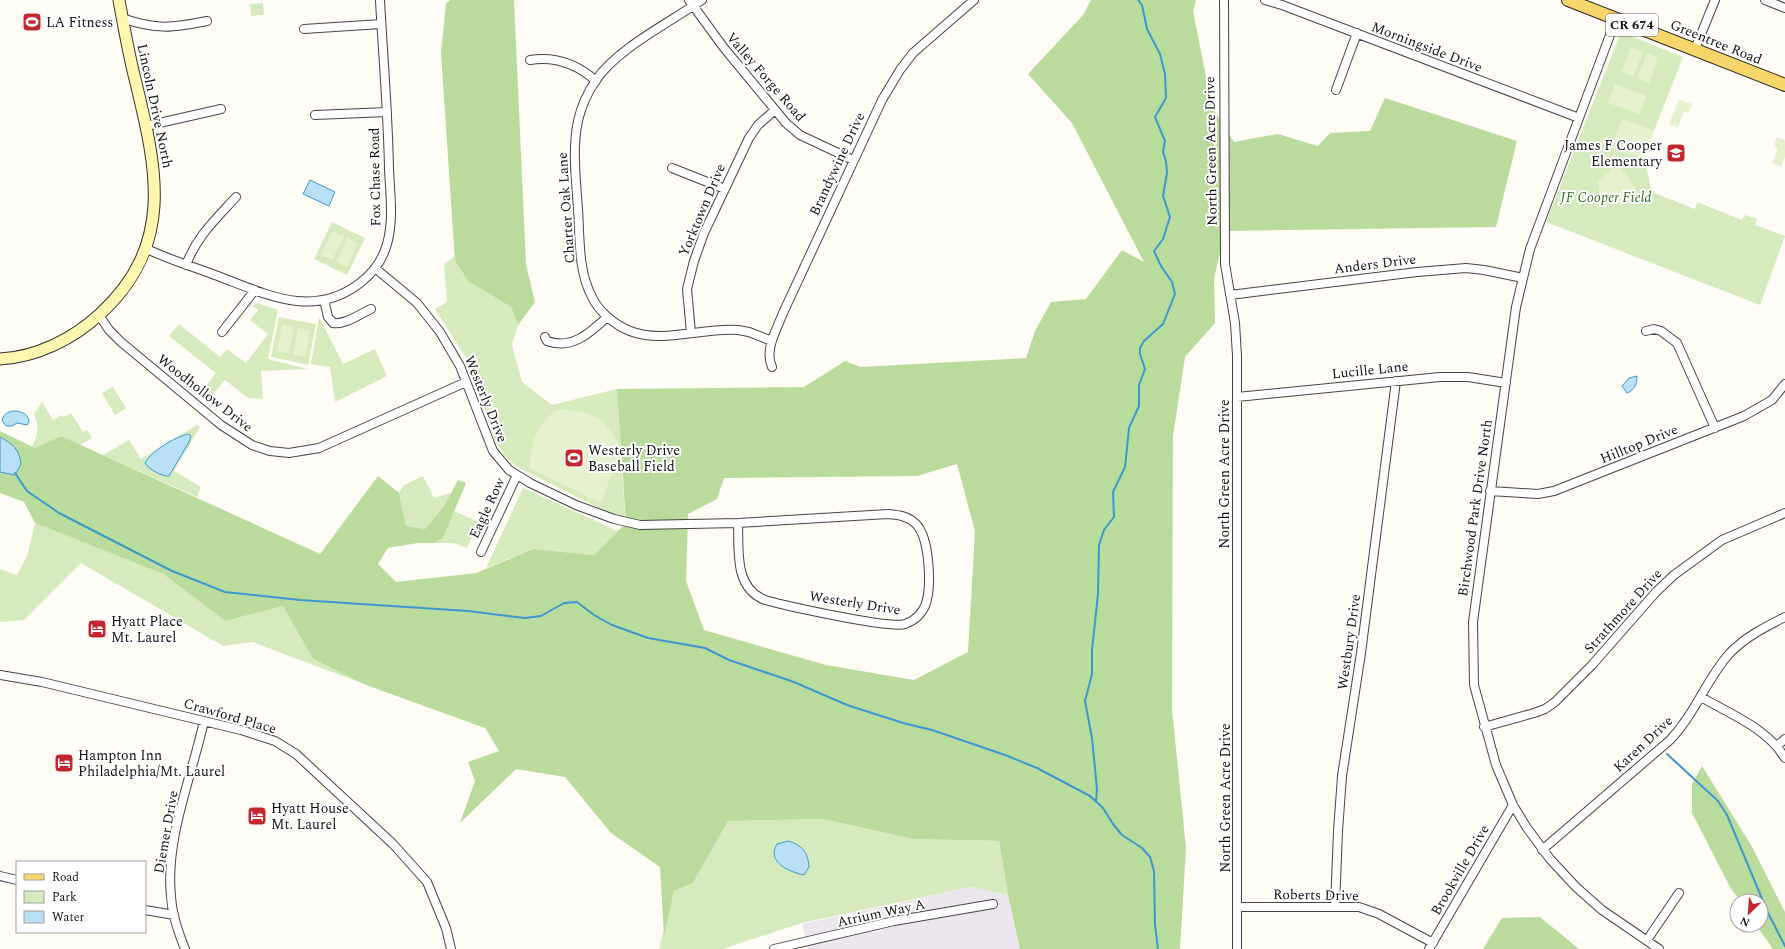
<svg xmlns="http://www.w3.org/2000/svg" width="1785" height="949" viewBox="0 0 1785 949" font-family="Spectral,serif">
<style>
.industrial{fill:#eee6ef}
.green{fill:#d5ebbd}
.forest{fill:#b9dc9c;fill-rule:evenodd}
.pitch{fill:#e6f2cf}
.water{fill:#b9e0f7;stroke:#3f96cf}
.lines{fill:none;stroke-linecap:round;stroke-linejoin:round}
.stream{stroke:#3f96cf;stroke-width:2}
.street-casing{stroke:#444;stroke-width:10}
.secondary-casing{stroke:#333;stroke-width:13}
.primary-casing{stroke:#222;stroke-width:14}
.street{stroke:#fff;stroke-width:8}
.secondary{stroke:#fff6b0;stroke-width:11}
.primary{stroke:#f9d66b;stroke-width:12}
.labels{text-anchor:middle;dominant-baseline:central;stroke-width:4;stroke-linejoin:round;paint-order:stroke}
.shield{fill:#fff;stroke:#585858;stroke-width:1}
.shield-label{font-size:13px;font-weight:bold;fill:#111}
.poi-label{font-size:14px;fill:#111;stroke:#fff;text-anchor:start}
.street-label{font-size:14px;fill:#111;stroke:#fff}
.park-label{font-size:14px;font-style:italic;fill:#2f6b1f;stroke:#fff}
</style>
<rect width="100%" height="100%" fill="#fffdf5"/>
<!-- industrial -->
<path class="industrial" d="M970 887 1008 895 1020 949H808L802 924Z"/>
<!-- green -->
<path class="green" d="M263 3 264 15 251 16 250 4Z
M1621 32 1683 57 1644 156 1652 192 1695 209 1697 202 1742 220 1745 215 1757 219 1755 225 1785 236 1760 305 1546 222Z
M332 222 365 238 347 275 314 259Z
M455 256V261L468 281 511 307 518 325 512 345 522 382 552 405 617 389 625 517 609 513 517 467 506 457 495 441 470 364 435 309 447 302 444 264Z
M257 303 278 310 268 359 308 369 261 371 263 399 248 398 225 380 211 396 203 390 216 373 169 336 179 324 220 357 227 349 246 363 268 334 250 320 258 310 253 306Z
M279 317 316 324 308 365 271 357Z
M319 317 343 364 375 349 387 376 335 402 330 367 311 364Z
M113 387 126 408 115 415 102 393Z
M42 402 53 420 62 415 64 417 71 413 83 432 87 430 92 438 80 445 61 436 35 448 32 446C39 435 39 426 34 414Z
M197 425 200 427 174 471 201 487 197 497 103 455 129 440 141 459Z
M423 476 434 498 451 493 444 506 425 529 406 526 399 493 404 485Z
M523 488 618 531 594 555 533 549 486 568Z
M454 511 479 522 467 548 453 543H434L443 538Z
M35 523 163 574 225 621 283 606 313 659 366 685 253 642 223 646 81 563 24 620 0 622V569L17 575 27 556Z
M823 819 913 839 999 841 1008 895 970 887 802 923 722 949H659L674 891 693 883 728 821Z"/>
<!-- forest -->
<path class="forest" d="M450 0H514L526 264 535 302 518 325 511 307 468 281 455 261 441 53 446 4Z
M1091 0H1196L1193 11 1212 107 1234 142 1278 134 1318 146 1330 133 1370 131 1385 98 1517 141 1496 227 1225 231 1214 279 1215 323 1185 357 1173 436 1172 709 1186 848 1180 949H1020L1008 895 999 841 913 839 823 819 728 821 693 883 674 891 664 936 660 867 611 833 565 777 516 769 460 823 475 781 468 762 499 751 485 728 366 685 313 659 283 606 225 621 163 574 35 523 24 502 0 493V431L35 448 61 436 320 554 378 476 399 493 406 526 425 529 444 506 458 480 466 483 443 538 434 543H418L388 548 378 564 396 582 476 573 533 549 594 555 626 523 617 389 804 387 845 361 861 367 1026 358 1035 331 1051 302 1086 299 1122 250 1144 262 1072 123 1028 74 1083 15ZM957 464 975 531 968 652 914 680 826 665 704 630 686 581 688 514 717 499 724 478 917 476Z
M1702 766 1751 845 1785 912V949H1773L1756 925H1761V901H1740L1730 887 1692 813V784Z
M1540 917 1579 949H1483L1502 918Z"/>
<!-- pitch -->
<path class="pitch" d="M1631 47 1643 52 1633 77 1622 72Z
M1647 53 1658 58 1649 83 1637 78Z
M1615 84 1646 96 1640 114 1608 103Z
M1679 99 1692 104 1689 113 1684 112 1678 127 1669 124Z
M1622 119 1654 130 1644 159 1612 147Z
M1777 137 1785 140V157L1781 167 1772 163 1778 148 1774 146Z
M1616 161H1621L1624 165 1622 169 1636 190 1635 196C1625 202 1607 208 1600 193 1599 190 1599 184 1598 180L1611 171 1612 163Z
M332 231 344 236 332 260 321 255Z
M347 238 358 243 347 267 336 262Z
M282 325 294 327 289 353 277 351Z
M298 328 310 331 305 357 293 354Z
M556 410C592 410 604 416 621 448L601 503 529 468C533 439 533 430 556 410Z"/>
<!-- water -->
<path class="water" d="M310 180 335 192 329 206 303 194Z
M1637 376C1637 384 1635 390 1627 393L1622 386 1629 378Z
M16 411C23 412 29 415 29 422L27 425 17 423 12 426H6L2 420C4 413 9 411 16 411Z
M188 434 191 436 189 442 169 476C163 477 148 469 145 463 151 451 175 437 188 434Z
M0 437C13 444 19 449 21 464L15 475 0 472Z
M788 841C802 845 808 852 809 867L804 875C789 872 766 862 777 844Z"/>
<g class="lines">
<!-- stream -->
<path class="stream" d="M15 473 27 491 59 513 172 571 225 592 300 600 468 611 525 618 541 616 564 603 577 602 594 615 612 625 648 638 705 648 729 660 794 682 847 705 903 723 932 730 1005 755 1037 768 1090 796 1103 808 1113 824 1122 835 1142 848 1150 857 1154 871 1155 925 1158 949
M1667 754 1718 801 1727 815 1768 913 1785 946
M1096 801 1097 789 1092 738 1085 701 1092 674V650L1098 594 1099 545 1104 530 1114 517 1113 492 1125 467 1129 428 1139 406V385L1145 369 1140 354V348L1144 341 1163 324 1175 294 1172 282 1161 266 1154 251 1163 239 1170 217 1163 196 1167 173 1166 161 1163 152 1165 141 1155 117 1166 98 1165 74 1160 54 1147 29 1142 5 1138 0"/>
<defs>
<path id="street" d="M689 0 724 48 786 123 800 135 853 160
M702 0C669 23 618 48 596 80 588 92 581 107 578 121 572 149 576 180 578 209 580 238 578 271 592 297 599 312 615 325 630 331 663 344 704 327 738 330L749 332 772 341
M1224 0 1225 264 1235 323 1237 356V949
M1265 0 1282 5 1579 118
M1765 0 1785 8
M122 18C156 30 172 28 207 21
M1616 19 1530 249 1516 307 1473 622 1474 685 1496 765 1513 805 1527 828 1550 859 1576 887 1602 910 1659 949
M304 29 381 24
M1695 49 1715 0
M530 60C556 56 577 64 596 81
M1336 90 1357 33
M315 115 387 112
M146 126 221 109
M672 168 725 189
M145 248C167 259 191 266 215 275 264 293 312 320 360 283 373 273 383 259 387 244 394 220 390 193 389 169 388 112 383 56 380 0
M186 265C197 236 215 220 236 197
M375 268 417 303 440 332 460 366 493 451 509 470 530 483 576 505 614 519 640 525 738 523
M1230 295 1417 272 1466 268 1484 270 1523 278
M324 300 328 317 333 323C345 325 360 314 371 309
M99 315 109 330 121 342 221 425 252 445 270 451 289 453 319 448 466 382
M1646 331 1654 329 1661 331 1677 343 1715 428
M222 332 255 290
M691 333 687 289 694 261 704 233 749 138 758 125 775 110
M545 337 547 341C572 350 590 333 607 317
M772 367C764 350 777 329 783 313L882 100 900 70 913 53 974 0
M1237 397 1440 377H1468L1506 383
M1490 491 1538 494 1554 491 1744 416 1772 400 1785 384
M888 514C899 515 908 516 916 524 930 538 932 589 925 606 921 615 914 621 905 624 890 629 787 606 765 600 734 588 739 551 738 523Z
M481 552 517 475
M0 675 42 682 241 730 275 741 296 754 393 844 427 882 446 928 451 949
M1701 697C1730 714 1767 728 1785 758
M1484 727 1534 713 1545 709 1555 702 1592 665 1656 592 1674 575 1722 540 1785 513
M1777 746 1785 739
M1542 850 1670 740C1695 714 1706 680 1729 654 1745 637 1765 627 1785 617
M0 876 17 880
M1238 907H1359L1379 914 1433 943
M1335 907 1338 831 1342 776 1361 653 1396 381
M145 910 174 915
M1647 940 1679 893
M185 949C178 932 172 915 171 896 165 839 192 776 204 721
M774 949 894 921 993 904
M1429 949 1513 805"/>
<path id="secondary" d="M0 359C37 357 73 339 100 314 175 245 157 170 136 83 129 56 124 28 119 0"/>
<path id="primary" d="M1568 0 1785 85"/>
</defs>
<!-- street casing -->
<use href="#street" class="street-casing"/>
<!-- secondary casing -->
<use href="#secondary" class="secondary-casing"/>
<!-- primary casing -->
<use href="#primary" class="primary-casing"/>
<!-- street -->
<use href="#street" class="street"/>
<!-- secondary -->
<use href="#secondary" class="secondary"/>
<!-- primary -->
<use href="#primary" class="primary"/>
</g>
<!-- icons -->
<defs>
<symbol id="stadium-square" viewBox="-11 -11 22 22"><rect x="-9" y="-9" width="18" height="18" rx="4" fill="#c4262e" stroke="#fff"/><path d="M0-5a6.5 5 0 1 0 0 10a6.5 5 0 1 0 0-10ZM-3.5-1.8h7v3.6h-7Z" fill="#fff"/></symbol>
<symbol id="school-square" viewBox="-11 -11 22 22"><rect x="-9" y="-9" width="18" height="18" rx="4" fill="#c4262e" stroke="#fff"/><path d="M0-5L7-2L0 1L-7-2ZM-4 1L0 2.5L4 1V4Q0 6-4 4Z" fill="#fff"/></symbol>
<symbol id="hotel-square" viewBox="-11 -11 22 22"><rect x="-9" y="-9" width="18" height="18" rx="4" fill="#c4262e" stroke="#fff"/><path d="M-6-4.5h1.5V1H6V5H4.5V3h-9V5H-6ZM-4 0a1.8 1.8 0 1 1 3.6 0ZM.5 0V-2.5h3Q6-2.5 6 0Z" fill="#fff"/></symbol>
</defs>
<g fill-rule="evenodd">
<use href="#stadium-square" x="21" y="11" width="22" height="22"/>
<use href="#school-square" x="1665" y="142" width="22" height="22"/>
<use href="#stadium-square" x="563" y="447" width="22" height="22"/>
<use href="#hotel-square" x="86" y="618" width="22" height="22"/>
<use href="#hotel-square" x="53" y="752" width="22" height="22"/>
<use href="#hotel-square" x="246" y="805" width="22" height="22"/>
</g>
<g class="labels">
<!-- shield labels -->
<rect class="shield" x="1606" y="14" width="52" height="22" rx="3"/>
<g class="shield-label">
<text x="1632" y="25">CR 674</text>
</g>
<!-- poi labels -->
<g class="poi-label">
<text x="46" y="22">LA Fitness</text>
<text x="1662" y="145" text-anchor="end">James F Cooper<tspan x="1662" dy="16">Elementary</tspan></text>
<text x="588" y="450">Westerly Drive<tspan x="588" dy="16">Baseball Field</tspan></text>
<text x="111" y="621">Hyatt Place<tspan x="111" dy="16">Mt. Laurel</tspan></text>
<text x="78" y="755">Hampton Inn<tspan x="78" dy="16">Philadelphia/Mt. Laurel</tspan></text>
<text x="271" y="808">Hyatt House<tspan x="271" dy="16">Mt. Laurel</tspan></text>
</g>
<!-- street labels -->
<g class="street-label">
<text transform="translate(1716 42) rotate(22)">Greentree Road</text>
<text transform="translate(1427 47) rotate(21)">Morningside Drive</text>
<text transform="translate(766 77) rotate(49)">Valley Forge Road</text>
<text transform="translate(155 106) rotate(78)">Lincoln Drive North</text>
<text transform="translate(1211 151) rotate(-91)">North Green Acre Drive</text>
<text transform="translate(837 164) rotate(-65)">Brandywine Drive</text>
<text transform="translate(375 177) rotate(-91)">Fox Chase Road</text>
<text transform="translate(566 208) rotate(-94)">Charter Oak Lane</text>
<text transform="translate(702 210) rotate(-67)">Yorktown Drive</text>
<text transform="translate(1375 264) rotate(-7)">Anders Drive</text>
<text transform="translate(1370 370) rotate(-6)">Lucille Lane</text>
<text transform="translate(205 393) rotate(38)">Woodhollow Drive</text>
<text transform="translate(486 399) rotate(68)">Westerly Drive</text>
<text transform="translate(1639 444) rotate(-22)">Hilltop Drive</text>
<text transform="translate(1224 474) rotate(-90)">North Green Acre Drive</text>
<text transform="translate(487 508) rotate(-65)">Eagle Row</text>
<text transform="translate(1475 508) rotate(-82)">Birchwood Park Drive North</text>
<text transform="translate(855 603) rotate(9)">Westerly Drive</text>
<text transform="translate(1623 611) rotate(-48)">Strathmore Drive</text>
<text transform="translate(1349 642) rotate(-82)">Westbury Drive</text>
<text transform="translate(230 716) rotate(16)">Crawford Place</text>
<text transform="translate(1643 744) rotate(-43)">Karen Drive</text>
<text transform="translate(1225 798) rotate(-90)">North Green Acre Drive</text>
<text transform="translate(166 832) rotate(-80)">Diemer Drive</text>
<text transform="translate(1460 870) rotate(-60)">Brookville Drive</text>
<text transform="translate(1316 895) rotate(1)">Roberts Drive</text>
<text transform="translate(881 913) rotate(-12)">Atrium Way A</text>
</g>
<!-- park labels -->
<g class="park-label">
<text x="1606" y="197">JF Cooper Field</text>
</g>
</g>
<!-- legend -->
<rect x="16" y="861" width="130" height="72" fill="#ffffff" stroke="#a0a0a0"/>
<rect x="24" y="874" width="20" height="6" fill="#f9d66b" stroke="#a0a0a0"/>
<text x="52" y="881" font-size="12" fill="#111111">Road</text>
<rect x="24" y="891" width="20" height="12" fill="#d5ebbd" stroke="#a0a0a0"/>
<text x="52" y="901" font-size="12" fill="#111111">Park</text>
<rect x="24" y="911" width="20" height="12" fill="#b9e0f7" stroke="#a0a0a0"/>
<text x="52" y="921" font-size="12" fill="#111111">Water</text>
<!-- north arrow -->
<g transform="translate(1749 913) rotate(205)"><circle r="19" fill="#ffffff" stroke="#a0a0a0"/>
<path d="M0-3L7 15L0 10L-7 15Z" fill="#c4262e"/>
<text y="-6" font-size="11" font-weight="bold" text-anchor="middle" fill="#111111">N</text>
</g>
</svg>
